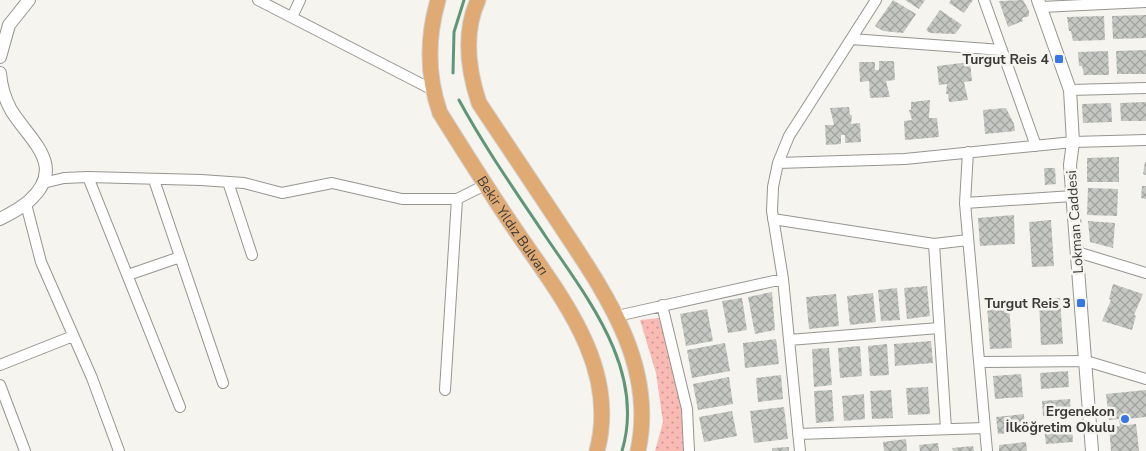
<svg xmlns="http://www.w3.org/2000/svg" width="1146" height="451" viewBox="0 0 1146 451" font-family="'Nunito Sans',sans-serif">
<style>
.park{fill:url(#park-dots)}
.lines{fill:none;stroke-linecap:round;stroke-linejoin:round}
.stream{stroke:#5f9678;stroke-width:3}
.building{fill:url(#building-cross-hatch)}
.minor-casing{stroke:#979590;stroke-width:12}
.tertiary-casing{stroke:#979590;stroke-width:14}
.primary-casing{stroke:#d0d0cf;stroke-width:17}
.minor{stroke:#fff;stroke-width:10}
.tertiary{stroke:#fff;stroke-width:12}
.primary{stroke:#e0aa74;stroke-width:15}
.poi-dot{fill:#3677e5;stroke:#f5f4ee;stroke-width:2}
.labels{text-anchor:middle;dominant-baseline:central;stroke-width:5;stroke-linejoin:round;paint-order:stroke}
.poi-label{font-size:14px;font-weight:bold;fill:#3b3a38;stroke:#f5f4ee;text-anchor:end}
.street-label{font-size:14px;fill:#3b3a38;stroke:#f5f4ee}
</style>
<defs>
<pattern id="park-dots" width="8" height="8" patternUnits="userSpaceOnUse" patternTransform="scale(1.25)"><rect width="8" height="8" fill="#fabab4"/><path d="M2 2h.1M6 6h.1" fill="none" stroke="#cc9893" stroke-width="1.8" stroke-linecap="round"/></pattern>
<pattern id="building-cross-hatch" width="8" height="8" patternUnits="userSpaceOnUse" patternTransform="scale(1.25)"><rect width="8" height="8" fill="#c5c8c2"/><path d="M0 0l8 8M0 8l8-8" fill="none" stroke="#a1a39f"/></pattern>
</defs>
<rect width="100%" height="100%" fill="#f5f4ee"/>
<!-- park -->
<path class="park" d="M660 318 672 336 688 451H655L663 422 656 373 640 320Z"/>
<g class="lines">
<!-- stream -->
<path class="stream" d="M453 73 454 32 464 0
M459 100C485 148 516 192 546 237 588 299 646 371 622 451"/>
</g>
<!-- building -->
<path class="building" d="M893 0 916 14 903 33 883 31 875 26Z
M905 0H925L919 9Z
M951 0H973L964 13 949 3Z
M1023 0 1029 11V16L1022 18 1023 21 1008 27 999 1Z
M940 10 962 25 955 34 930 33 926 30Z
M1146 15V38L1113 39 1112 16Z
M1104 16 1105 40 1073 41 1071 31H1069L1067 17Z
M1146 50V74H1117L1116 51Z
M1108 51 1109 75H1084L1082 66H1079L1078 52Z
M879 61H894L895 80 886 81 890 97 870 98 869 81 860 82 859 62H875V70H879Z
M970 62 972 81 964 82 968 100 949 102 948 94H946L947 84 939 85 937 66Z
M930 100 929 118H937L939 137 905 140 904 121 912 120 909 110H911V102Z
M1146 102V121H1121L1120 103Z
M1111 103 1112 122 1083 123 1082 104Z
M849 107 850 115H852L851 124 860 123 861 142 845 143V135H841V144L826 145 825 125H834L830 108Z
M1006 108 1014 124 1015 131 985 134 983 110Z
M1119 157V182H1087V158Z
M1145 162H1146V175L1143 174Z
M1044 168H1055L1056 184 1045 185Z
M1142 186H1146V199L1141 198Z
M1088 188 1118 189 1117 216 1087 215Z
M1014 215 1015 244 980 246 978 218Z
M1051 220 1054 266 1032 267 1029 222Z
M1088 221 1115 223 1113 248 1090 242Z
M1113 284 1143 294 1134 315 1136 316 1132 330 1102 321 1111 300 1109 299Z
M927 286 930 316 907 319 904 288Z
M897 288 900 320 881 321 878 290Z
M772 292 775 330 755 334 748 297Z
M873 293 876 322 850 325 847 296Z
M836 294 839 326 809 329 806 297Z
M742 298 747 330 728 333 722 301Z
M1060 298 1063 344 1041 345 1039 300Z
M1009 302 1012 348 990 349 987 304Z
M707 309 713 341 686 346 680 314Z
M776 339 779 364 745 368 743 343Z
M931 341 933 363 895 366 894 344Z
M725 343 730 371 692 378 687 350Z
M887 344 889 375 870 376 868 346Z
M860 346 862 376 840 378 838 348Z
M829 348 832 385 814 387 812 349Z
M1068 371 1069 387 1041 389 1040 373Z
M1021 374 1023 397 995 399 993 376Z
M781 375 783 399 758 402 756 378Z
M729 377 733 404 698 410 693 384Z
M928 387 930 414 908 415 906 388Z
M832 390 834 421 816 423 814 391Z
M891 390 893 418 872 419 870 391Z
M1146 390V417L1126 419 1127 425 1136 424 1139 451H1111L1109 427 1120 426 1119 419 1109 420 1106 394Z
M864 394 865 419 844 421 842 396Z
M1070 399 1071 414 1043 416 1042 401Z
M784 407 788 439 754 443 750 411Z
M732 411 737 436 704 442 699 417Z
M1024 414 1025 432 998 434 996 417Z
M1072 426 1073 442 1046 444 1044 428Z
M906 439 907 451H884L883 442Z
M1026 442 1027 451H999V445Z
M938 443 939 451H920L919 445Z
M973 446 974 451H953L952 448Z
M789 447V451H772V448Z"/>
<g class="lines">
<defs>
<path id="minor" d="M258 0 433 90
M984 0 1036 146
M1041 7 1146 2
M292 17 300 0
M851 39 1002 50
M1070 90 1146 88
M968 152 965 203 987 451
M778 163 905 159 1073 142 1146 140
M88 177 180 407
M154 180 223 383
M228 182 252 255
M43 183 64 178 88 177 201 180 244 183 282 193 332 183 402 199H457L485 185
M965 203 1073 196
M26 204 41 262 92 378 119 451
M773 219 934 244 968 240
M934 244 946 429
M1077 252 1146 273
M128 275 180 257
M662 305 687 409 689 451
M617 316 783 279
M789 340 939 328
M979 362 1086 361 1146 379
M0 365 73 336
M0 385 25 451
M445 390 457 199
M798 434 985 428
M800 451 783 279 772 211 773 187 778 163 789 136 876 0"/>
<path id="tertiary" d="M1038 0 1070 90 1073 142 1070 165 1092 451
M0 57 9 25 29 0
M0 73C1 86 5 99 11 110 30 141 68 166 29 201 21 208 10 214 0 219"/>
<g id="primary">
<path id="s1" d="M438 0C427 38 427 76 440 113 464 151 487 188 512 225 557 292 620 364 597 451"/>
<path d="M478 0C463 33 468 70 479 103 505 142 531 181 557 220 603 290 657 363 638 451"/>
</g>
</defs>
<!-- minor casing -->
<use href="#minor" class="minor-casing"/>
<!-- tertiary casing -->
<use href="#tertiary" class="tertiary-casing"/>
<!-- primary casing -->
<use href="#primary" class="primary-casing"/>
<!-- minor -->
<use href="#minor" class="minor"/>
<!-- tertiary -->
<use href="#tertiary" class="tertiary"/>
<!-- primary -->
<use href="#primary" class="primary"/>
</g>
<!-- markers -->
<g class="poi-dot">
<rect x="1054" y="54" width="10" height="10" rx="2.5"/>
<rect x="1076" y="298" width="10" height="10" rx="2.5"/>
<circle cx="1125" cy="419" r="5"/>
</g>
<g class="labels">
<!-- poi labels -->
<g class="poi-label">
<text x="1049" y="59">Turgut Reis 4</text>
<text x="1071" y="303">Turgut Reis 3</text>
<text x="1115" y="411">Ergenekon<tspan x="1115" dy="16">İlköğretim Okulu</tspan></text>
</g>
<!-- street labels -->
<g class="street-label">
<text transform="translate(1075 222) rotate(-94)">Lokman Caddesi</text>
<text stroke="none"><textPath href="#s1" startOffset="249">Bekir Yıldız Bulvarı</textPath></text>
</g>
</g>
</svg>
